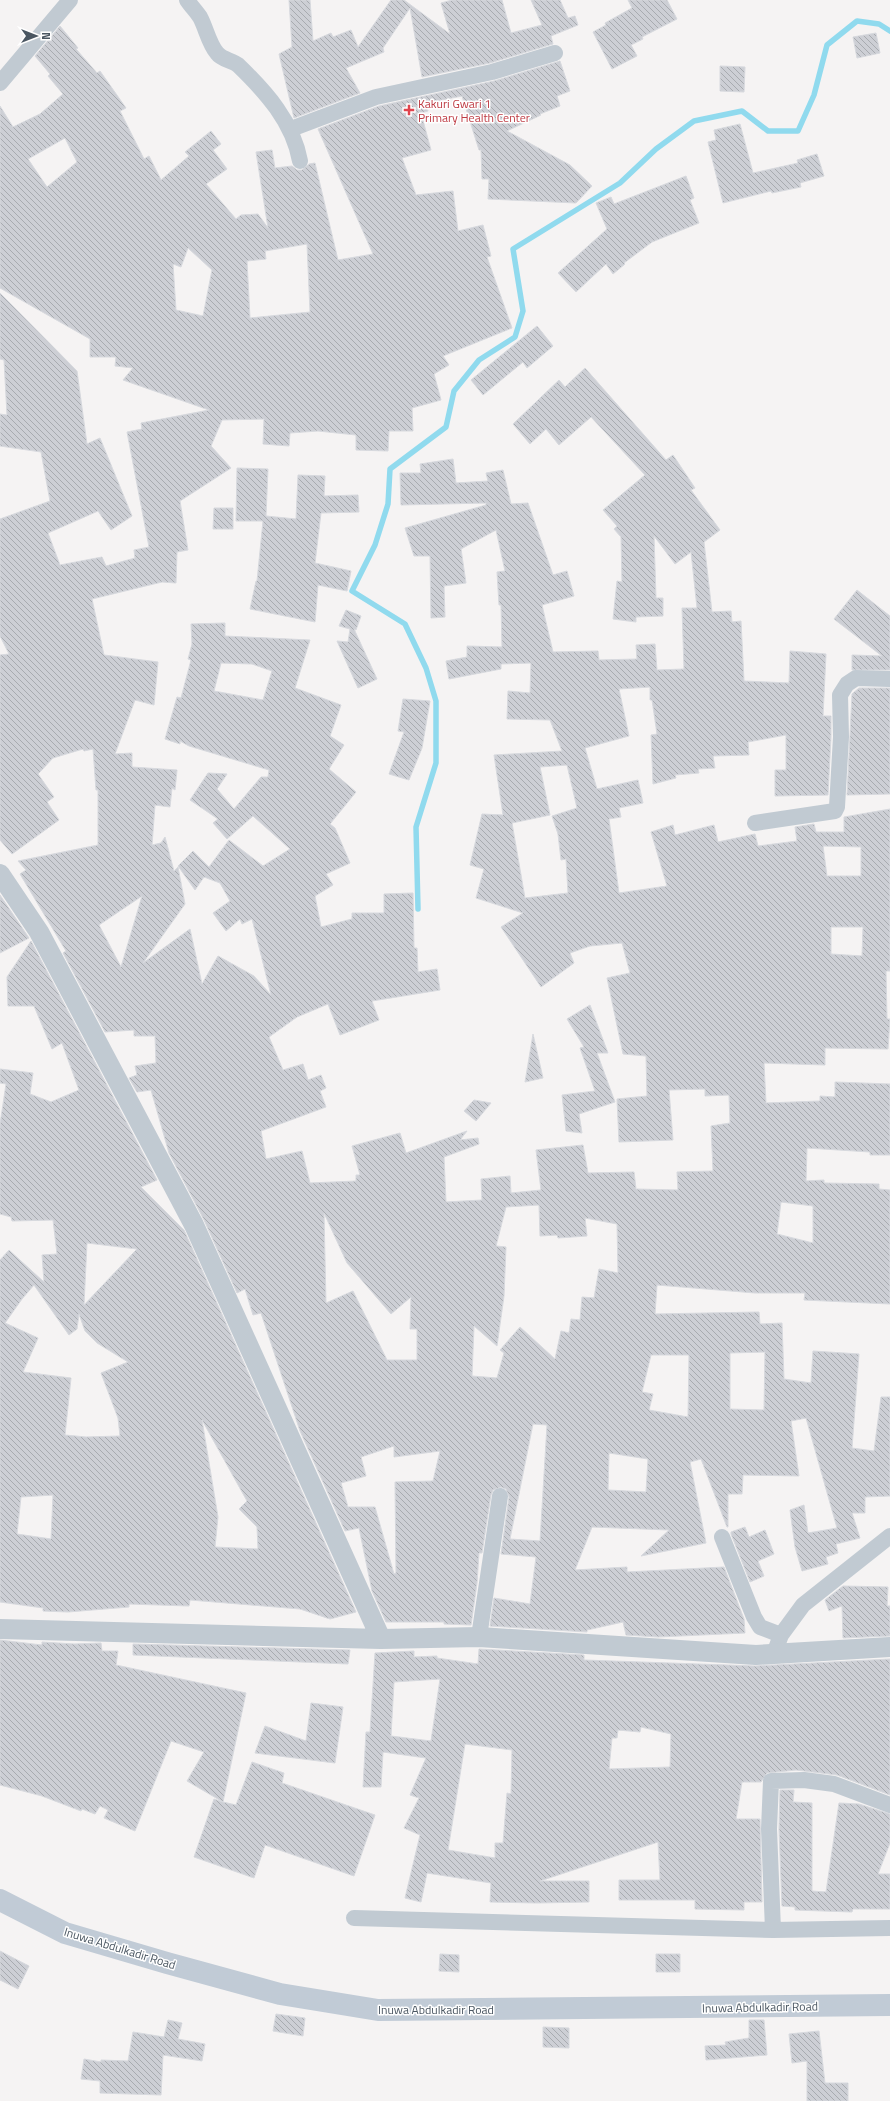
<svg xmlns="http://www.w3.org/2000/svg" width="890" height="2101" viewBox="0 0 890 2101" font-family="'Titillium Web',sans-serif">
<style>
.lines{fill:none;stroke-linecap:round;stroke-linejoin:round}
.stream{stroke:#90daee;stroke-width:5.5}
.building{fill:url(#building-back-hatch);stroke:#d7d9de;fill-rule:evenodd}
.minor{stroke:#c1cad2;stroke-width:16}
.tertiary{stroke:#c1cad2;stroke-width:20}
.secondary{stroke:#c1cbd6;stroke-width:22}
.health-dot{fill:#e0444e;stroke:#fff;stroke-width:1.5}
.labels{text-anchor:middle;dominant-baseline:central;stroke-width:3;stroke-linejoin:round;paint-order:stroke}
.health-label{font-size:12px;fill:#be3a42;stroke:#fff;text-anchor:start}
.street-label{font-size:12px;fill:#4a5661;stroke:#fff}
</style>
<defs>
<pattern id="building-back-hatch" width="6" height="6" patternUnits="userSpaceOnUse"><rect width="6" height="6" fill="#cdcfd5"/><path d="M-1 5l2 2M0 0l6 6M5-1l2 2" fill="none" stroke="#a8abb0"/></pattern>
</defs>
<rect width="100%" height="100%" fill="#f5f3f3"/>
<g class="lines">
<!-- stream -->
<path class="stream" d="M418 909 416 827 436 763V701L426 668 405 624 352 591 375 545 388 504 390 469 446 427 454 391 479 360 515 337 523 311 513 249 620 183 656 149 694 121 742 111 768 131H798L814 95 827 45 857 21 879 24 890 31"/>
</g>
<!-- building -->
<path class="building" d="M289 0H310L313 41 331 33 333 37 351 30 358 47 391 0H404L450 34 441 3 452 0H502L511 33 542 25 531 0H560L568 18 575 16 578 25 551 36 553 44 490 63 422 77 410 8 383 48 384 52 346 68 360 93 294 118 279 54 292 47Z
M628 0H667L677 19 642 37 643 39 631 45 637 56 612 69 593 32 606 25 605 23 632 8Z
M60 26 78 48 76 49 97 73 100 71 126 108 120 111 144 159 149 156 161 180 189 156 185 152 211 131 221 144 213 150 227 169 206 184 236 219 241 215 258 214 268 228 256 152 272 150 275 168 292 166 297 170H302L309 164 315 163 338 260 373 254 318 129 379 106 494 81 560 61 570 91 557 96 560 106 540 114 541 115 507 131 570 165 592 186 576 203 488 199 489 179H482L481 150H479L462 96 426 103 428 111 421 113 431 150 402 158 416 195 453 191 458 231 483 225 491 256 487 257 512 328 443 356 449 365 434 374 441 400 412 408 413 431H389L388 451 356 450V435L318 431 290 433 289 446 263 444 264 419 222 420 211 446 231 468 180 501 188 550 177 552 176 583 162 582 92 599 104 655 158 662 154 705 135 700 115 754 132 753V767L177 770 175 790 172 788 170 807 155 805 152 845 161 843 165 837 174 871 178 867 185 904 143 963 190 929 202 984 218 956 254 976 271 995 252 919 242 924 240 919 226 931 213 913 230 901 220 883 204 877 195 890 178 866 193 851 209 867 229 840 263 866 290 849 253 816 227 839 213 823 218 819 190 800 208 773 227 774 217 789 234 809 261 777H268L269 770 189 746 180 741V744L165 739 177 697 181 698 191 660 188 659 192 644 191 624 225 623V636L310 640 295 688 341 705 330 736 344 745 329 769 356 792 330 824 335 828 350 863 326 874 333 885 315 896 321 927 352 919V913H384V894L413 893 414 948H417L418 972 437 969 440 990 372 1001 379 1020 340 1035 328 1004 297 1017 269 1037 283 1070 303 1064 308 1080 321 1075 326 1088 320 1091 326 1107 261 1131 266 1159 302 1151 310 1183 356 1181V1175H360L352 1146 400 1133 406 1153 467 1131 460 1140 478 1138 479 1144 444 1157 446 1202 482 1200 481 1179 510 1176 511 1193 541 1190 536 1150 583 1145 588 1173 634 1172 636 1189 678 1190 677 1172 713 1171 711 1126 730 1123 729 1095 705 1096V1089L669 1090 673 1140 619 1142 617 1099 647 1096 646 1056 623 1054 607 978 630 973 622 943 590 946 570 953 574 963 541 987 501 927 523 913 476 898 484 869 470 865 482 814 503 815 494 755 562 751 550 720 507 719 508 691 530 693 531 663 501 664V669L449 679 446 661 467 657V646L502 647 501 605H499L497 572 505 571 496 530 461 549 466 583 444 586 445 617 431 618 430 556H414L405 528 486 505V503L401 505 400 473H421L420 464 453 459 456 483 488 481 486 473 503 470 511 504 528 503 553 575 567 571 574 596 542 605 553 652 598 651 599 660 637 659 636 645 655 644 657 670 684 669 682 608H697L691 552 675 564 654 536 656 598H663V616L636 617V622L613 619 617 581 622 582 621 537 614 529 617 526 603 510 645 475 591 417 559 445 546 429 530 444 513 424 559 380 565 387 585 368 666 460 673 455 695 488 691 490 720 530 704 542 712 612 731 611 732 622 741 621 744 681 789 683 790 651 826 654 823 716H831V737L828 795 775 796V770H786V735L748 742 749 755 713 756 715 768 698 769 699 773 675 775 676 778 653 784 651 735 657 734 652 700H650V687L619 689 629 736 585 748 597 789 638 780 643 803 619 808 621 817 609 819 619 893 667 886 651 832 673 825 675 835 714 825 718 842 755 834 758 846 797 841 795 827 814 824 816 832H844V817L890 809V971H886L887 1019H890L888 1049 825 1048V1065L764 1063 766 1103 820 1101V1096L835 1097V1082L890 1084V1155H870V1152L807 1148 806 1181 824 1180V1183L879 1184V1189L890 1190V1304L804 1300 805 1293H755L657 1285 655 1314 759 1312 760 1324 782 1323 784 1379 811 1383 813 1351 859 1354 852 1448 874 1451 881 1397H890V1496L865 1497V1513H852L860 1538 836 1544 838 1553 826 1557 828 1564 802 1571 795 1547 790 1510 804 1505 808 1533 837 1528 806 1418 791 1421 799 1476 743 1475 742 1494H728V1527H727L701 1459 690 1462 706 1543 641 1556 669 1530 592 1527 575 1570 627 1567V1572L724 1567 744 1619 745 1633 658 1637 626 1635 623 1622 587 1630V1632L490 1626 494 1598 530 1604 536 1557 501 1554 509 1497 506 1489 501 1487 493 1490 491 1495 482 1553H479L477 1583 471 1625 444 1624V1622H386L372 1591 359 1528 345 1531 300 1431 261 1313 253 1315 245 1289 237 1293 204 1220 169 1153 151 1090 137 1092 129 1078 137 1075 135 1066 156 1063 155 1036H134V1030L105 1032 63 953 66 951 20 874 26 870 18 861 98 845V790H96L93 749 84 751 83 749 53 758 38 774 54 797 47 802 59 820 12 854 0 840V655L9 654 0 636V519L50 501 41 452 0 446V414L7 415 4 360 0 359V293L77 371 87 444 100 438 132 516 111 530 98 511 48 533 60 565 102 557 106 566 135 558 134 550 149 547 127 432 142 429 141 423 209 410 123 380 133 368 115 366 116 357H90V339L0 288V106L13 127 40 114 63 94 48 76 50 74 35 56ZM65 138 77 162 47 187 28 159ZM307 244 310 312 250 318 247 261 266 259 265 251ZM188 248 212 270 203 316 176 310 173 264 181 267ZM221 663 252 664 272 671 263 700 214 691ZM567 765 577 808 552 816 558 834 561 860 566 859 568 893 525 898 512 823 550 815 540 767ZM823 846 861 847V876H827ZM142 896 121 967 99 925ZM831 927H863L862 956 831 954ZM781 1202 813 1206V1243L777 1234ZM539 1205 540 1236 557 1235 558 1238 587 1236 585 1218 617 1224 618 1273 599 1269 594 1298 582 1297 580 1320 571 1319 569 1333 561 1331 555 1359 520 1327 500 1350 504 1353 497 1378 472 1376 474 1326 497 1346 504 1296 506 1247 496 1246 506 1207ZM324 1213 347 1263 391 1314 411 1297 410 1329H417V1360H387L353 1291 326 1303ZM765 1352 764 1410 730 1409V1353ZM651 1355H689L688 1417 649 1410 653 1394 642 1392ZM533 1424 547 1425 540 1541 510 1539ZM394 1446V1457L440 1451 433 1481 395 1482 396 1573 394 1574 375 1507H348L341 1483 366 1476 361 1457ZM609 1453 648 1459 646 1492 608 1490Z
M876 33 880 53 857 58 853 37Z
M720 66 745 67 744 92 720 91Z
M740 124 753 173 798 163 797 160 817 154 824 176 800 183 801 187 772 193 771 191 723 203 708 142 716 140 714 130Z
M686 176 694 198 690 200 699 223 652 242 624 263 625 264 613 274 606 264 576 292 558 273 607 229 596 203 611 197 614 204Z
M537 326 553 346 527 368 523 362 483 395 471 380Z
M237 468 268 469 266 516 296 519 298 475 325 476 324 496 358 495 359 512 321 513 315 563 351 571 347 591 318 585 315 622 250 609 256 581H257L263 521H236Z
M214 508H233V529H213Z
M857 590 890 616V670H852V655L882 656 834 619Z
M346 610 361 616 356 630 354 629 377 679 358 688 337 641 348 642 350 629 339 626Z
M859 688H890V794L847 795 852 694Z
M403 699 430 701 422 748 409 780 389 774 404 732 398 731Z
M0 895 29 938 0 953Z
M31 941 157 1180 141 1187 184 1230 356 1612 330 1619 300 1609 190 1600 189 1606 129 1604V1607L68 1612 43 1611V1608L0 1602V1260L9 1250 44 1282 42 1255 57 1254 53 1220 12 1221 11 1217 0 1214V1124L6 1084 0 1083V1069L33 1073 30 1094 51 1102 79 1090 62 1043 52 1049 34 1006H8L7 977ZM87 1243 137 1249 84 1305ZM34 1285 69 1335 77 1329 79 1314 85 1331 97 1343 128 1362 101 1373 118 1418 120 1436 86 1437 65 1435 71 1378 23 1372 38 1338 5 1323 22 1299ZM202 1420 247 1501 239 1509 257 1527 258 1549 215 1547 218 1517ZM53 1495 51 1539 17 1534 21 1497Z
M590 1005 608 1053H597L615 1102 579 1114 582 1133 566 1131 562 1095 595 1091 580 1048 584 1047 567 1019Z
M533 1034 543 1078 525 1082Z
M474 1100 491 1103 476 1121 464 1111Z
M745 1527 749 1537 765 1530 774 1554 758 1561 764 1576 750 1582 731 1534V1532Z
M843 1586 888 1587 887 1606H890V1636L843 1638 842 1606 829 1611 825 1600Z
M0 1640 42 1645V1642L74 1644 101 1643 102 1651H118L116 1665 246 1693 223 1802 236 1805 252 1762 284 1773 282 1783 375 1815 354 1876 265 1845 254 1878 194 1857 214 1799 223 1802 187 1781 204 1752 171 1741 135 1831 104 1818 108 1810 100 1806 95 1814 82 1809 81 1811 42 1796 0 1785Z
M133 1644 350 1650 348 1664 133 1655Z
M479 1649 584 1655V1660L755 1666 890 1659V1795L837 1775 796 1770 767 1773 761 1782H742L736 1819H760L762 1902H744V1910L695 1909V1900H619V1880H660L658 1842 540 1881H589V1902L536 1903 490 1902 491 1883 427 1873 421 1902 405 1898 420 1835 404 1828 419 1798 410 1795 426 1758 383 1752 381 1787H363L366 1732H370L375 1653 414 1651V1657L437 1656V1658L478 1664ZM440 1679 431 1741 391 1736 394 1682ZM641 1727 671 1734 670 1767 609 1769 612 1738H617L618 1730 640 1732ZM465 1744 512 1750 511 1794 507 1793 503 1843H495V1858L448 1850Z
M311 1703 343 1707 335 1763 255 1753 265 1726 306 1741Z
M780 1790H794L793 1802 812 1803V1891L826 1892 839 1803 859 1804 890 1814V1843L878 1874H890V1909H853L852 1912 795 1910V1907L782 1906 779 1829Z
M0 1951 29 1966 18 1989 0 1980Z
M440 1954 459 1955V1972L439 1971Z
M656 1954H680V1972H656Z
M276 2014 305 2018 303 2036 273 2031Z
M168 2020 182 2023 178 2039 205 2044 202 2061 163 2055 161 2095 100 2093V2081L81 2079 84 2059 101 2062V2060L128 2061 133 2032 164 2037Z
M749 2020H764L767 2055 706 2060 705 2046 726 2045 725 2042 749 2038Z
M543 2027 569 2028V2048L543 2047Z
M819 2031 825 2083H848V2101H807V2061L792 2063 789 2034Z"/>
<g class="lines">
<!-- minor -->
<path class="minor" d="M187 0C191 6 196 11 200 17 206 28 209 44 217 53 222 60 232 60 238 65 266 92 293 122 300 161
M0 83 70 0
M291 129 376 97 492 72 555 53
M755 823 835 811 837 807 841 737 840 695 847 684 856 678 890 679
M722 1537 754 1617 760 1627 781 1635
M479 1637 500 1496
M774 1654 781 1635 803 1605 890 1536
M354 1918 773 1930 890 1928
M773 1930 769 1829 771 1781 804 1780 834 1784 890 1805"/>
<!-- tertiary -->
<path class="tertiary" d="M0 874 39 932 194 1225 381 1639
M0 1629 381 1639 479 1637 756 1655 890 1647"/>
<!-- secondary -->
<path class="secondary" d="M0 1900 65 1933 167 1963 280 1994 378 2010 890 2005"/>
</g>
<!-- markers -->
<path class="health-dot" d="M407 104h4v4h4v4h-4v4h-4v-4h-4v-4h4z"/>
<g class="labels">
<!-- health labels -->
<g class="health-label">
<text x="418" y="103">Kakuri Gwari 1<tspan x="418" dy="14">Primary Health Center</tspan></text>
</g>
<!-- street labels -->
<g class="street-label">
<text transform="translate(120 1948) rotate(17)">Inuwa Abdulkadir Road</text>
<text transform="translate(760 2007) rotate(-1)">Inuwa Abdulkadir Road</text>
<text x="436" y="2009">Inuwa Abdulkadir Road</text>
</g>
</g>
<!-- north arrow -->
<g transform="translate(36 36) rotate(90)" stroke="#ffffff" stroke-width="3" paint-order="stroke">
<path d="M0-3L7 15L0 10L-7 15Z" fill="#4a5661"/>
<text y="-6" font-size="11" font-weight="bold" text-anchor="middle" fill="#4a5661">N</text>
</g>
</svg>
